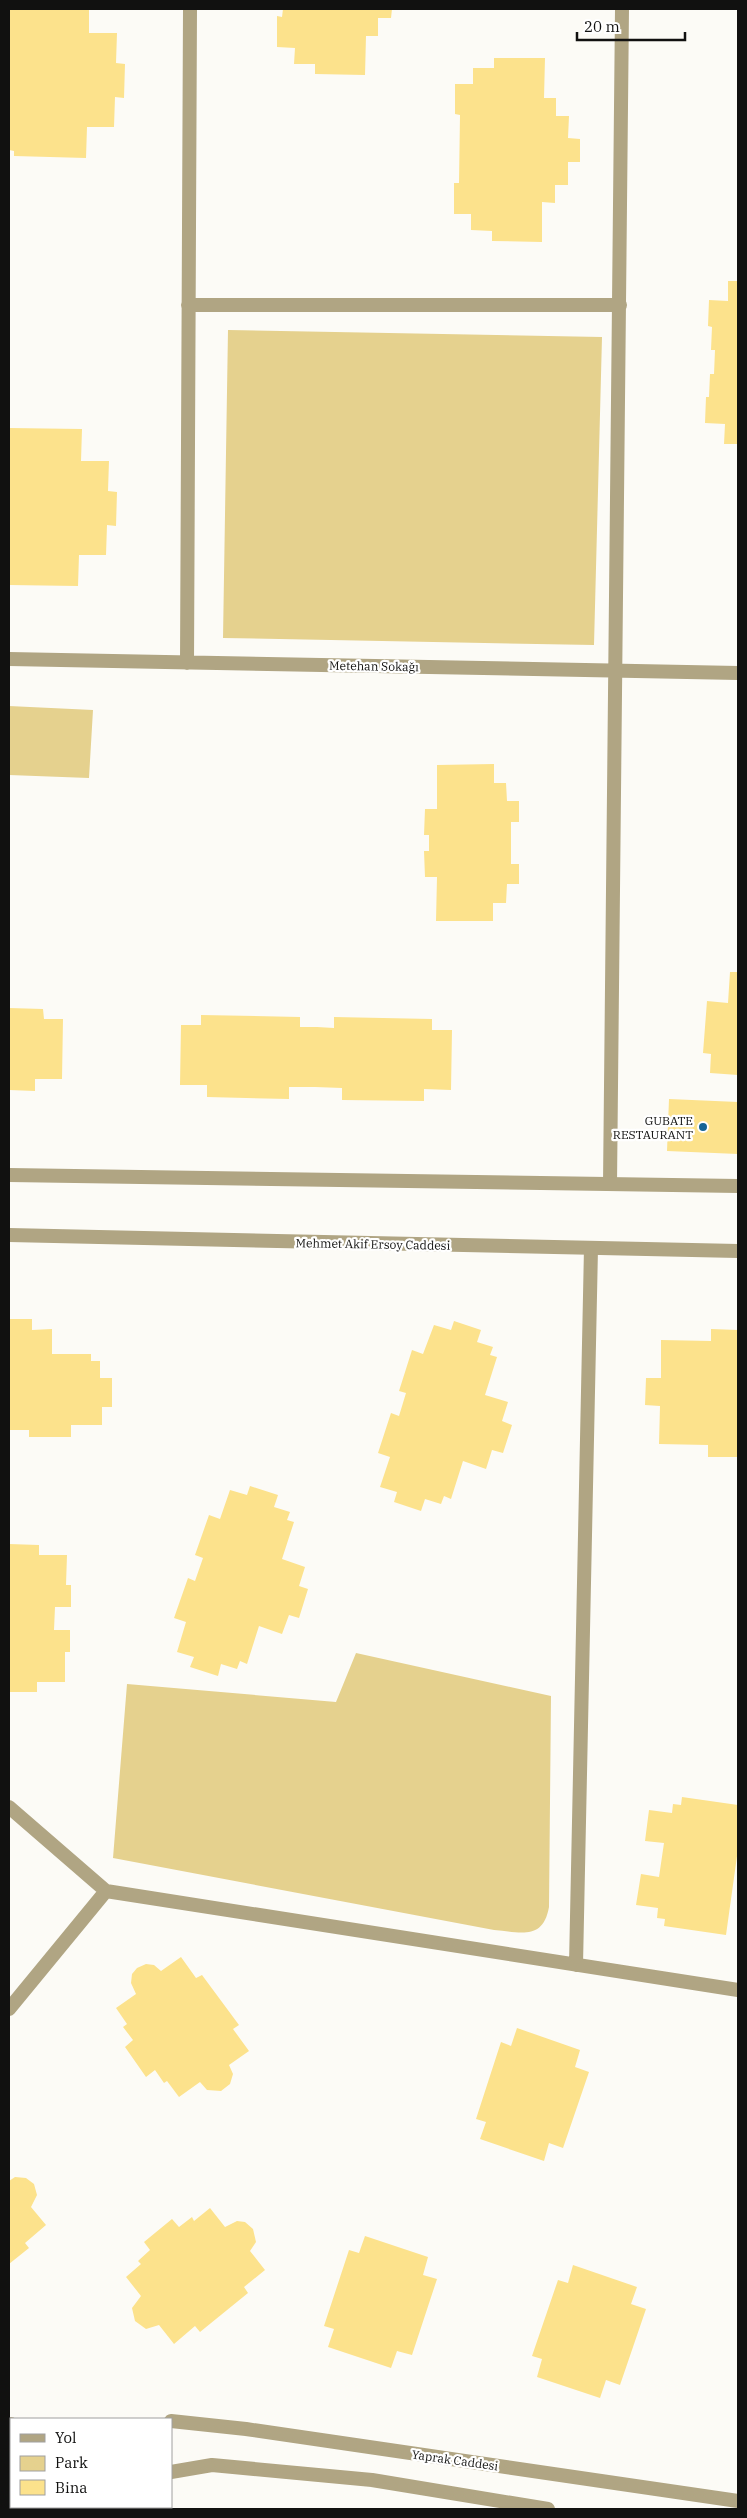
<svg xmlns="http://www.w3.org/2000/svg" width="747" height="2518" viewBox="0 0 747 2518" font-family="'IBM Plex Serif',serif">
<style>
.green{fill:#e5d18e}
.building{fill:#fce28c}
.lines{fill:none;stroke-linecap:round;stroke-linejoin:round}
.minor{stroke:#b0a583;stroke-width:14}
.tertiary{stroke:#b0a583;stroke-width:14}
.poi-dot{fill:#146496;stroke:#fff;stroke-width:2}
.labels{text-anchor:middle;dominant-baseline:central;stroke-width:4.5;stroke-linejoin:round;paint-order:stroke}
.street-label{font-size:12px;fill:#111110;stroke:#fff}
.poi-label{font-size:12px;fill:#111110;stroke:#fff;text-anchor:end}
</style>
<rect width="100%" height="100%" fill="#fcfbf6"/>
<!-- green -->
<path class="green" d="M228 330 602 337 594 645 223 638Z
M9 706 93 710 89 778 9 775Z
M356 1653 551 1696 549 1907C543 1941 520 1932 494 1930L113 1858 127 1684 336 1702Z"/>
<!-- building -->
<path class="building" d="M9 9H89V33H117L116 63 125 64 124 98 115 97 114 127H87L86 158 14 156V151L9 150Z
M283 9H392L391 18H378V36H366L365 75 315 74V64H294L295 48 277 47V16L282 17Z
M494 58H545L544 98H556V116H569L568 138 580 139V162H568V185H555V203L542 202V242L492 241V231L471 230V214H454V183H459L460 115 455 114V84H473V68H494Z
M728 281H738V444H724L725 424 705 423 706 397H709L710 374H714L715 350H711L712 327 708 326 709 300 728 301Z
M10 428 82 429 81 461H109L108 491 117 492 116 526 107 525 106 555H79L78 586 9 585Z
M494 764V783H506L507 801H519V822H511V864H519V884H507L506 903H493V921H436L437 877H425L424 851H429V835H424L425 809H437V765Z
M730 972H738V1075L710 1073 711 1054 703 1053 707 1001 728 1003Z
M9 1008 43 1009 44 1019H63L62 1079H35V1091L9 1090Z
M201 1015 300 1017V1027H317L334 1028V1017L432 1019V1030H452L451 1090 424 1089V1101L342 1100V1088L315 1087H289V1099L207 1097V1085H180L181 1025H201Z
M669 1099 738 1102V1154L667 1151Z
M9 1319H32V1330L52 1329V1354H91V1361H100V1378H112V1407H102V1425H71V1437H29V1430H9Z
M454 1321 481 1330 477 1342 493 1347 490 1355 497 1357 485 1395 508 1402 502 1421 512 1425 503 1453 492 1450 486 1469 463 1461 451 1499 444 1496 441 1504 425 1499 421 1511 394 1502 397 1492 380 1487 390 1457 378 1453 391 1413 399 1416 406 1393 399 1391 412 1350 423 1354 434 1325 451 1330Z
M711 1329 738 1330V1457H708V1445L659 1444 660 1406 645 1405 646 1378H661V1340L711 1341Z
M250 1486 278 1495 274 1507 290 1512 287 1520 294 1522 282 1559 305 1567 299 1586 308 1589 299 1618 289 1615 282 1634 259 1626 247 1664 240 1661 237 1669 221 1664 218 1676 190 1667 194 1657 177 1652 186 1622 174 1618 188 1578 195 1581 203 1558 195 1555 209 1515 220 1519 230 1490 247 1495Z
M9 1544 39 1545V1555H67L66 1585H71V1607H55L54 1630H70V1652H65V1682H37V1692H9Z
M682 1797 738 1805V1849L726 1935 664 1926 665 1919 657 1918 658 1908 636 1905 641 1874 659 1877 664 1843 645 1841 649 1810 672 1813 673 1804 681 1805Z
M181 1957 196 1978 202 1975 239 2025 233 2029 249 2051 229 2065 233 2074 230 2084 221 2091 207 2090 200 2082 179 2097 167 2081 164 2083 155 2070 146 2077 125 2047 133 2040 123 2027 127 2024 116 2008 136 1994 131 1983 132 1974 137 1968 146 1964 154 1965 161 1971Z
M517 2028 580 2050 575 2067 589 2072 563 2148 549 2143 544 2161 480 2139 486 2122 476 2119 501 2042 511 2046Z
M15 2177 26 2178 34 2184 37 2195 31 2207 46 2225 25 2243 29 2248 9 2264V2181Z
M210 2208 225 2227 237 2221 245 2222 253 2229 256 2242 250 2251 265 2270 244 2287 248 2293 200 2332 195 2326 174 2344 159 2325 146 2329 135 2321 132 2308 141 2296 126 2277 141 2264 138 2261 150 2250 144 2242 172 2219 179 2227 192 2217 194 2221Z
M365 2236 428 2257 423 2275 437 2279 412 2355 397 2351 391 2368 328 2347 334 2329 324 2326 349 2250 359 2253Z
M573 2265 637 2287 631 2304 646 2309 620 2385 606 2380 600 2398 537 2377 542 2359 532 2356 558 2280 568 2283Z"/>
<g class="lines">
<!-- minor -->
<path class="minor" d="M188 305H620
M9 659 738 673
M187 663 190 9
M610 1184 622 9
M9 1807 106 1891 738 1990
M576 1965 591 1248
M9 2009 106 1891"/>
<!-- tertiary -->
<path class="tertiary" d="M9 1175 738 1186
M9 1235 738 1251
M171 2421 246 2429 738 2501
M9 2424H11
M171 2472 212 2465 372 2480 548 2509
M56 2509 57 2507"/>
</g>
<!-- markers -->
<circle class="poi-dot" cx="703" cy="1127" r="5"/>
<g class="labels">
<!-- street labels -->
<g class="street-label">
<text transform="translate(374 666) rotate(1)">Metehan Sokağı</text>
<text transform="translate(373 1244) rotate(1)">Mehmet Akif Ersoy Caddesi</text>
<text transform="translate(455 2460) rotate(8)">Yaprak Caddesi</text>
</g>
<!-- poi labels -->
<g class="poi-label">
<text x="693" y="1120">GUBATE<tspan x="693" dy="14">RESTAURANT</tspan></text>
</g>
</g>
<!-- border -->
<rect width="747" height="2518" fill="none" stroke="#111110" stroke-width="20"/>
<!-- legend -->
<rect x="10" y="2418" width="162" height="90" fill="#ffffff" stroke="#a0a09f"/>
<rect x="20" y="2434" width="25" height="8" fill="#b0a583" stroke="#a0a09f"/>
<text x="55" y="2443" font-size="15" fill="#111110">Yol</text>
<rect x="20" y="2456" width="25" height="15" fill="#e5d18e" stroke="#a0a09f"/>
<text x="55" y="2468" font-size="15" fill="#111110">Park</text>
<rect x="20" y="2480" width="25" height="15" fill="#fce28c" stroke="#a0a09f"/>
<text x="55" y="2493" font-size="15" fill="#111110">Bina</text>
<!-- scale -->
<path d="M577 32v8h108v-8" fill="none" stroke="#111110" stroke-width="2.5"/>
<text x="584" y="32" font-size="15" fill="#111110" stroke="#ffffff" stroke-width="4" paint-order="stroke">20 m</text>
</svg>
